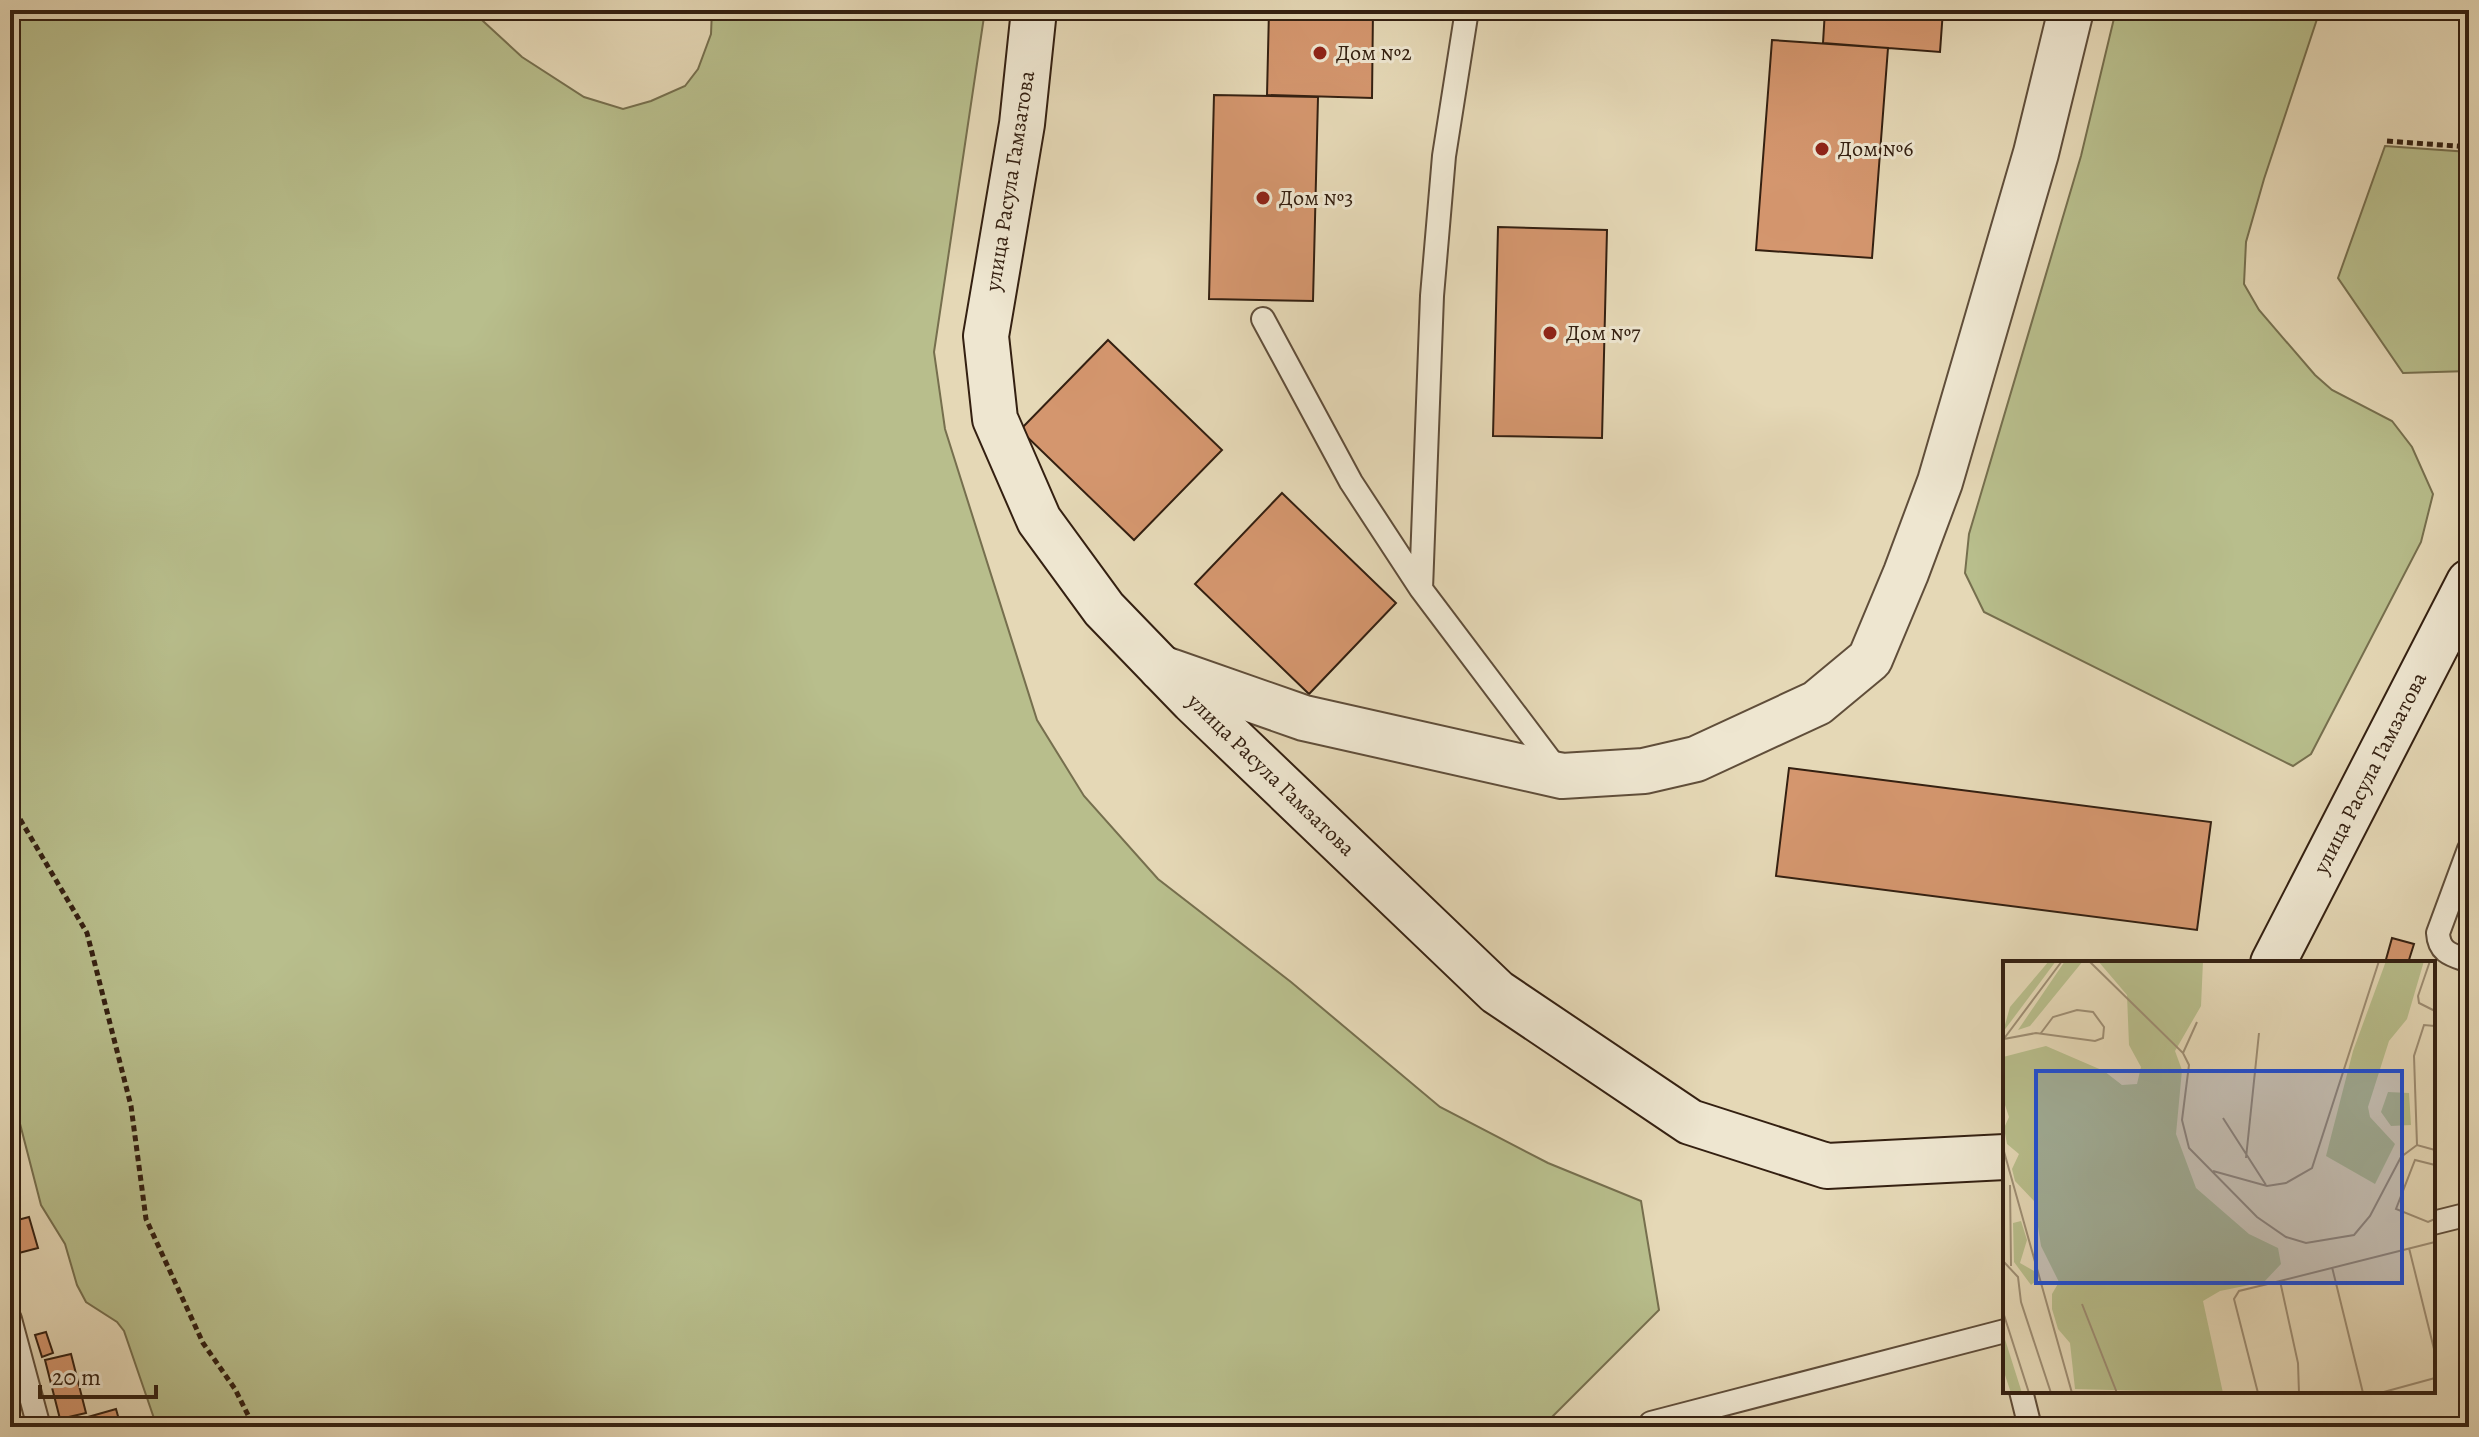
<svg xmlns="http://www.w3.org/2000/svg" width="2479" height="1437" viewBox="0 0 2479 1437" font-family="Alegreya,serif">
<style>
.green{fill:#b8be8c;stroke:#766f4e;stroke-width:2}
.building{fill:#d4966e;stroke:#342011;stroke-width:2}
.lines{fill:none;stroke-linecap:round;stroke-linejoin:round}
.lane-casing{stroke:#604e3a;stroke-width:26}
.street-casing{stroke:#604e3a;stroke-width:48}
.secondary-casing{stroke:#342011;stroke-width:48}
.path{stroke:#342011;stroke-width:5;stroke-dasharray:6 4;stroke-linecap:butt}
.lane{stroke:#eee6d0;stroke-width:22}
.street{stroke:#eee6d0;stroke-width:44}
.secondary{stroke:#eee6d0;stroke-width:44}
.poi-dot{fill:#8f2418;stroke:#eee6d0;stroke-width:3}
.labels{text-anchor:middle;dominant-baseline:central;stroke-width:6;stroke-linejoin:round;paint-order:stroke}
.poi-label{font-size:22px;fill:#342011;stroke:#eee6d0;text-anchor:start}
.street-label{font-size:22px;fill:#342011;stroke:#eee6d0}
.inset-road{fill:none;stroke:#9e8e74;stroke-width:2}
.view{fill:#1d4ed8;fill-opacity:0.15;stroke:#1d4ed8;stroke-width:4}
.inset-edge{fill:none;stroke:#342011;stroke-width:4}
</style>
<rect width="100%" height="100%" fill="#e5d8b6"/>
<filter id="stains"><feTurbulence type="fractalNoise" baseFrequency=".0025" numOctaves="4"/><feColorMatrix values="0 0 0 0 .2 0 0 0 0 .09 0 0 0 0 .02 0 0 0 .5 -.17"/></filter>
<radialGradient id="worn" r=".72"><stop offset=".6" stop-color="#630" stop-opacity="0"/><stop offset="1" stop-color="#630" stop-opacity=".3"/></radialGradient>
<!-- green -->
<path class="green" d="M10 10H471L522 57 584 97 623 109 651 101 685 86 698 69 711 34 712 10H985L934 352 945 429 1037 720 1084 796 1158 879 1291 982 1440 1107 1548 1163 1641 1201 1659 1310 1542 1427H157L124 1331 117 1322 86 1302 77 1285 65 1244 41 1205 10 1085Z
M2116 10H2320L2264 179 2246 242 2244 284 2259 310 2315 375 2332 390 2392 421 2412 447 2433 494 2421 542 2311 754 2293 766 1984 612 1965 573 1969 534 2081 156Z
M2385 146 2469 152V371L2403 373 2338 278Z"/>
<!-- building -->
<path class="building" d="M1269 10H1373L1372 98 1267 95Z
M1825 10H1943L1940 52 1823 43Z
M1772 40 1888 48 1872 258 1756 250Z
M1214 95 1318 97 1313 301 1209 299Z
M1498 227 1607 230 1602 438 1493 436Z
M1108 340 1222 450 1134 540 1020 430Z
M1282 493 1396 603 1309 694 1195 584Z
M1789 768 2211 822 2197 930 1776 876Z
M2392 938 2414 944 2408 963H2385Z
M29 1217 38 1248 15 1254 10 1236V1222Z
M46 1332 53 1353 42 1357 35 1335Z
M71 1354 86 1413 60 1419 45 1360Z
M116 1409 121 1427H91L88 1417Z"/>
<g class="lines">
<defs>
<path id="lane" d="M1263 319 1351 482 1421 589 1559 772
M1421 589 1432 296 1444 156 1467 10
M2469 849 2438 933C2439 953 2452 955 2469 961
M2433 1223 2469 1214
M10 1319 39 1427
M2021 1391 2030 1427
M1652 1427 1651 1423 2005 1331"/>
<path id="street" d="M1161 668 1304 718 1562 776 1644 771 1696 759 1817 703 1870 659 1906 573 1940 482 2036 153 2071 10"/>
<path id="secondary" d="M1034 10 1022 124 986 336 995 419 1039 520 1104 609 1193 701 1497 992 1690 1122 1827 1166 2005 1157
M2273 963 2469 582"/>
</defs>
<!-- lane casing -->
<use href="#lane" class="lane-casing"/>
<!-- street casing -->
<use href="#street" class="street-casing"/>
<!-- secondary casing -->
<use href="#secondary" class="secondary-casing"/>
<!-- path -->
<path class="path" d="M2387 141 2469 147
M10 802 87 933 131 1106 146 1219 203 1343 235 1389 254 1427"/>
<!-- lane -->
<use href="#lane" class="lane"/>
<!-- street -->
<use href="#street" class="street"/>
<!-- secondary -->
<use href="#secondary" class="secondary"/>
</g>
<!-- markers -->
<g class="poi-dot">
<circle cx="1320" cy="53" r="8"/>
<circle cx="1822" cy="149" r="8"/>
<circle cx="1263" cy="198" r="8"/>
<circle cx="1550" cy="333" r="8"/>
</g>
<g class="labels">
<!-- poi labels -->
<g class="poi-label">
<text x="1336" y="53">Дом №2</text>
<text x="1838" y="149">Дом №6</text>
<text x="1279" y="198">Дом №3</text>
<text x="1566" y="333">Дом №7</text>
</g>
<!-- street labels -->
<g class="street-label">
<text transform="translate(1010 181) rotate(-81)">улица Расула Гамзатова</text>
<text transform="translate(2370 773) rotate(-63)">улица Расула Гамзатова</text>
<text transform="translate(1271 775) rotate(44)">улица Расула Гамзатова</text>
</g>
</g>
<!-- overview -->
<g transform="translate(2003 961)">
<rect width="432" height="432" fill="#e5d8b6"/>
<path d="M46 0H53L0 71 7 46ZM62 0H80L27 65 15 69ZM95 0H200L198 45 172 90 179 109 173 173 193 227 246 273 275 287 278 303 261 321 217 330 200 340 220 432 72 428 67 382 55 368 49 348V333L56 321 38 285 31 240 12 220 9 208 16 193 4 183 1 167 6 156 0 138V96L43 85 101 110 119 124 134 123 138 106 126 84 124 34ZM383 0H421L404 58 386 80 365 146 367 156 392 183 372 223 323 195 350 90ZM385 131 406 132 408 164 388 165 378 151ZM18 260 24 279 17 302 31 310 34 319 28 324 11 301 10 262ZM0 372 19 432H8L2 414Z" fill="#b8be8c"/>
<path class="inset-road" d="M86 0 180 92 186 104 179 159 186 187 254 256 283 276 303 282 351 274 367 255 398 196 414 184 432 189M427 0 415 35 416 42 432 50M1 78 33 72 92 80 100 77 101 66 90 51 74 49 50 56 38 72M0 79 59 0M180 92 194 61M220 157 263 224M414 184 411 95 421 64 432 65M0 187 69 432M243 197 256 72M432 204 412 199 393 248 425 261 432 258M210 210 264 225 283 222 309 207 376 0M7 224 8 305M406 287 432 392M0 300 15 316 18 341 48 432M329 306 360 432M79 343 114 432M0 351 26 432M255 432 231 338 236 330 277 320M296 432 295 402 277 320 432 281M377 432 432 417"/>
<path class="view" d="M33 110H399V322H33Z"/>
<rect width="432" height="432" class="inset-edge"/>
</g>
<!-- margin -->
<rect width="2479" height="1437" fill="none" stroke="#e5d8b6" stroke-width="40"/>
<rect x="12" y="12" width="2455" height="1413" fill="none" stroke="#342011" stroke-width="4"/>
<rect x="20" y="20" width="2439" height="1397" fill="none" stroke="#342011" stroke-width="2"/>
<!-- scale -->
<path d="M40 1385v12h116v-12" fill="none" stroke="#342011" stroke-width="4"/>
<text x="52" y="1385" font-size="24" fill="#342011" stroke="#eee6d0" stroke-width="6" paint-order="stroke">20 m</text>
<rect width="100%" height="100%" filter="url(#stains)"/>
<rect width="100%" height="100%" fill="url(#worn)"/>
</svg>
